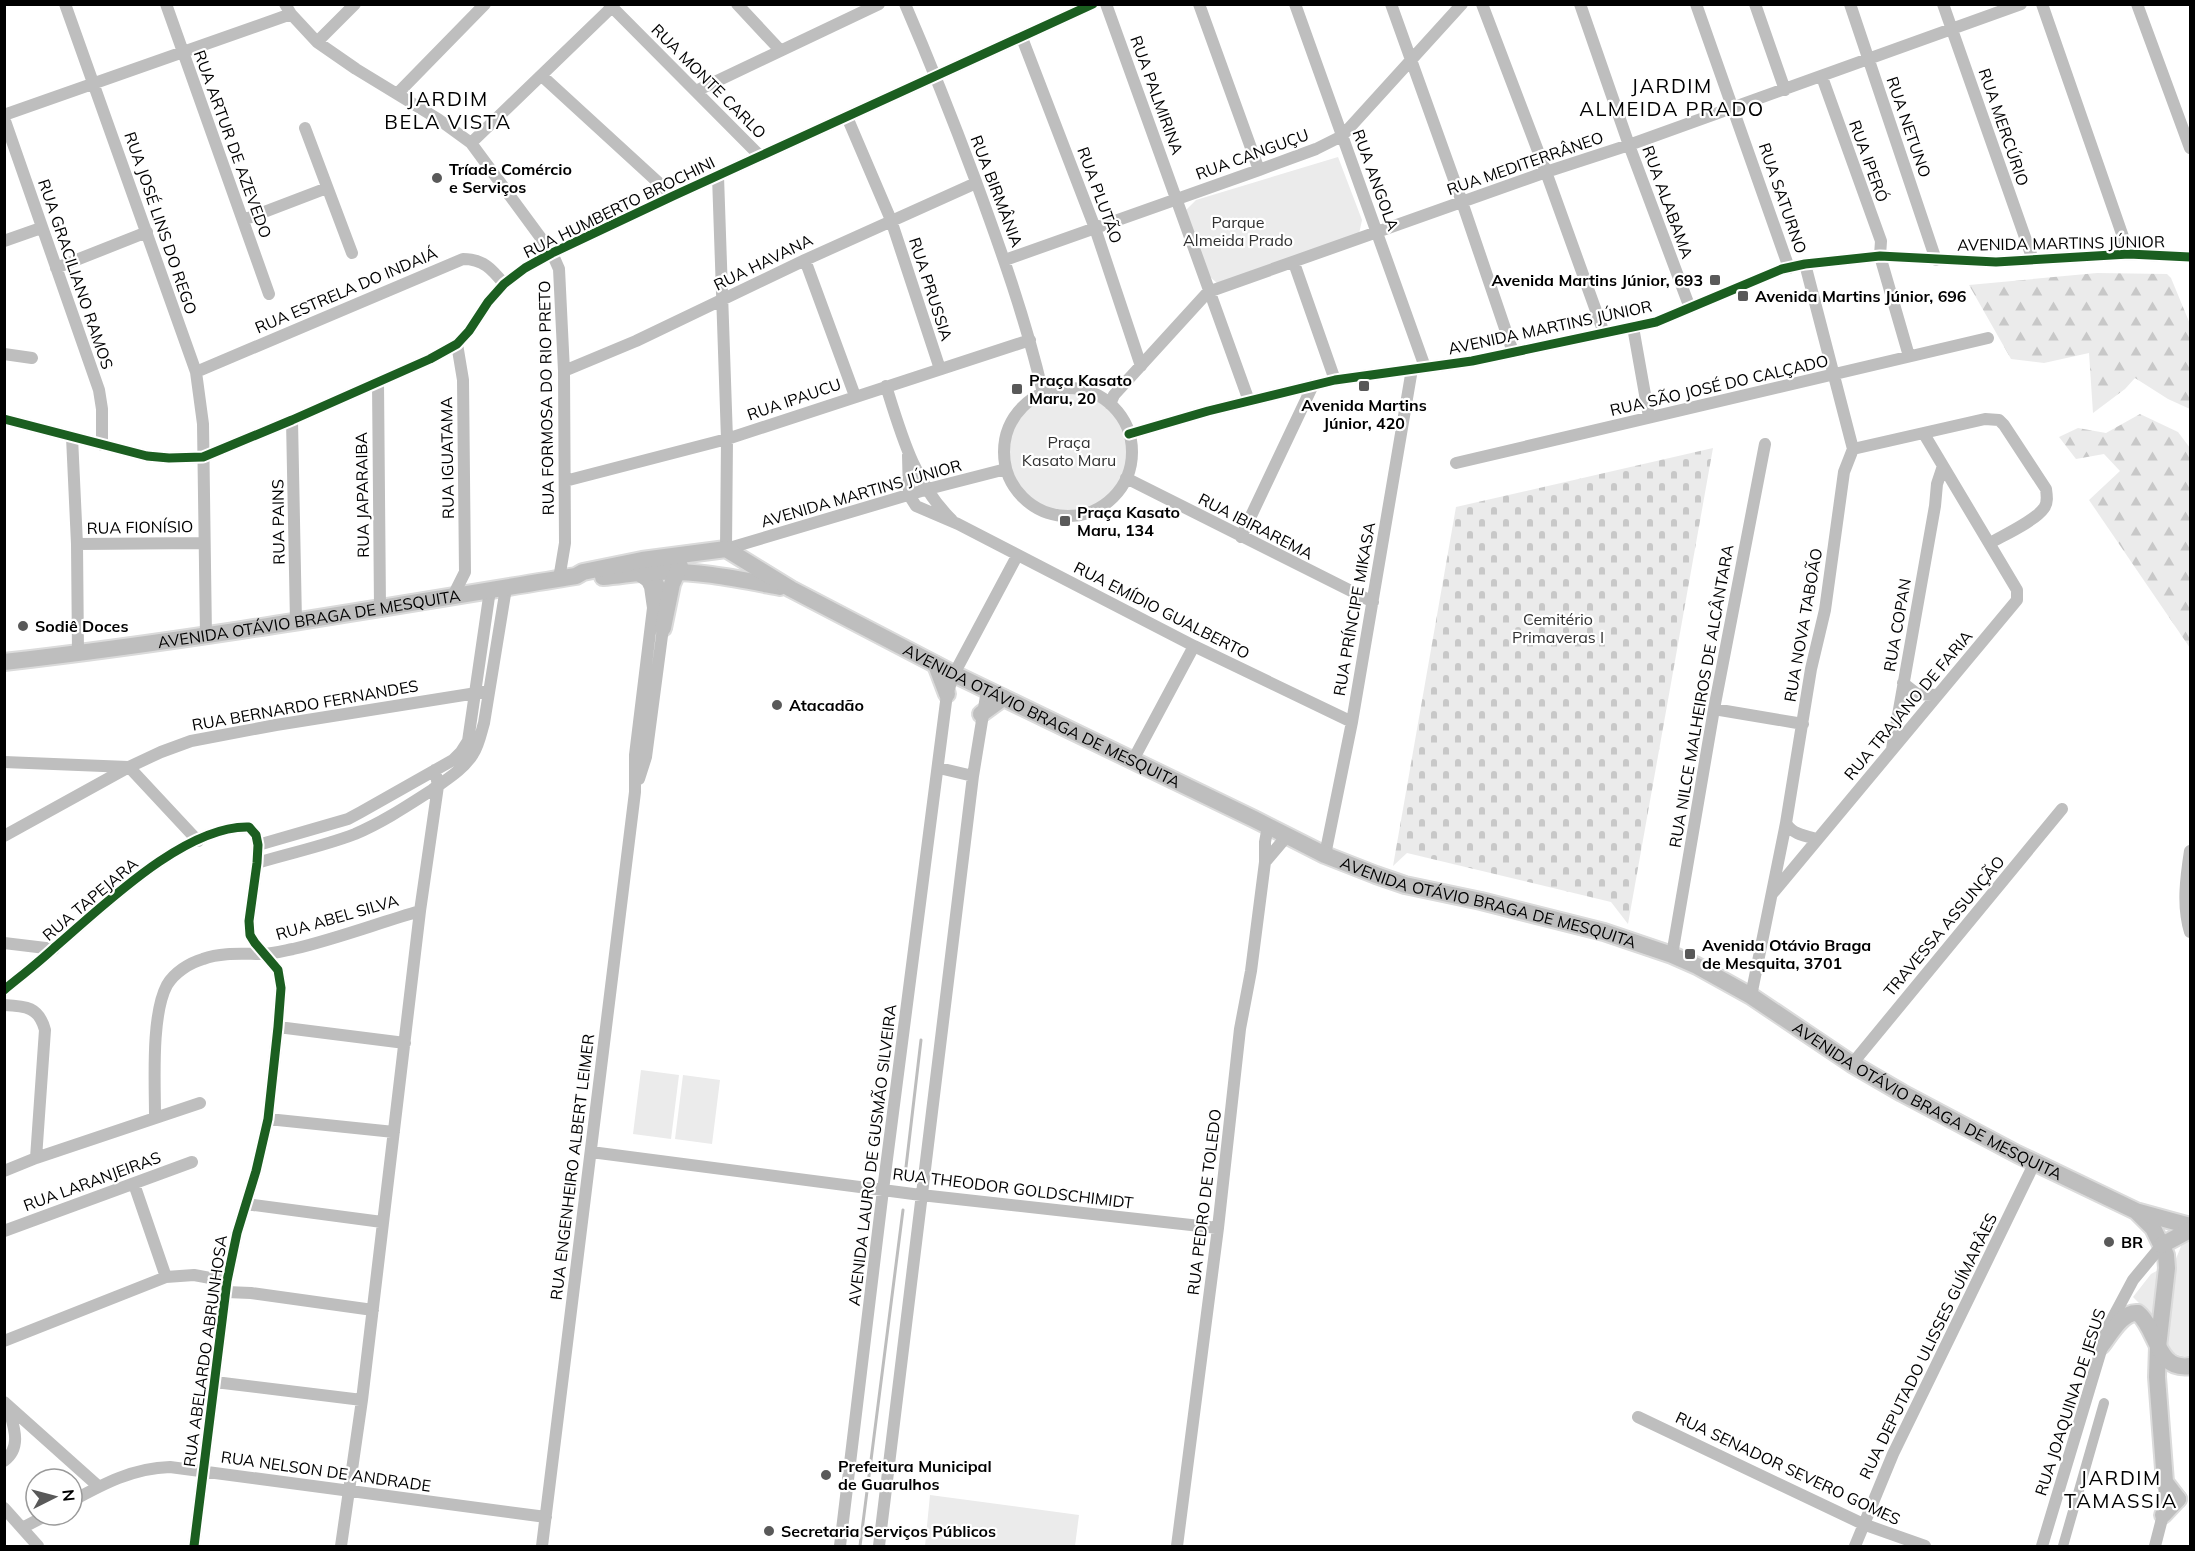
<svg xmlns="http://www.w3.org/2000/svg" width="2195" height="1551" viewBox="0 0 2195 1551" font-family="Mulish,sans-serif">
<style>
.forest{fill:url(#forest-firs)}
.cemetery{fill:url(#cemetery-stones)}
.park{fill:#ebebeb}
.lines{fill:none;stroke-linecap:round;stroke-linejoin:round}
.stream{stroke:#bdbdbd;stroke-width:3}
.canal{stroke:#bdbdbd;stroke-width:10}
.major-casing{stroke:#dbdbdb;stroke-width:20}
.minor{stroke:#bebebe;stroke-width:12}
.major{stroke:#bebebe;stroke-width:16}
.cycleway-casing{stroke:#fff;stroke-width:13}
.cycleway{stroke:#1b5e20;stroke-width:9}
.poi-dot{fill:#595959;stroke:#fff;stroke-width:2}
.labels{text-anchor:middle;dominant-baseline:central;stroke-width:4.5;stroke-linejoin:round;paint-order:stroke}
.street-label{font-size:16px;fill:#000;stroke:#fff}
.poi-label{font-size:16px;font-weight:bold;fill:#000;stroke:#fff;text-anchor:start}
.park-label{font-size:16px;fill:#313131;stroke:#fff}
.quarter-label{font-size:20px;letter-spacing:1.5px;fill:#000;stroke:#fff}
</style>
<defs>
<pattern id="forest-firs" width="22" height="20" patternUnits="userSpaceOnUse" patternTransform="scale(1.5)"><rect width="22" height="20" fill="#ebebeb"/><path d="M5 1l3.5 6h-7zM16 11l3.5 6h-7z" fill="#c8c8c8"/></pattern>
<pattern id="cemetery-stones" width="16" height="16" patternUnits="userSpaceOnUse" patternTransform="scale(1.5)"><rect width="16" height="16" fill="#ebebeb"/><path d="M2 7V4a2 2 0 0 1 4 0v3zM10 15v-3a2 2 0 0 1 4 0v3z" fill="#c8c8c8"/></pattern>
</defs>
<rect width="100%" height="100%" fill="#fff"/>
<!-- forest -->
<path class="forest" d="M2097 273 2167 274 2171 278 2190 324V409L2168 399 2135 378 2125 389 2093 413 2089 353 2044 363 2011 359 1969 285Z
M2140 414 2178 432 2190 448V648L2089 500 2120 471 2104 454 2076 459 2059 437 2078 428 2106 433Z"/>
<!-- cemetery -->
<path class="cemetery" d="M1713 448 1628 924 1611 902 1407 853 1393 866 1456 507Z"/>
<!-- park -->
<path class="park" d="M1338 157 1362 220 1359 234 1217 283 1209 276 1186 210 1196 200Z
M1005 452a63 63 0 1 1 126 0a63 63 0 1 1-126 0Z
M641 1070 679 1075 671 1139 633 1134Z
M683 1075 720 1080 712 1144 675 1139Z
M2190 1235V1356C2167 1359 2162 1335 2152 1319 2147 1311 2140 1304 2133 1297L2151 1274 2175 1261 2182 1244Z
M930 1495 1079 1515 1075 1546H925Z"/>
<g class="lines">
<!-- stream -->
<path class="stream" d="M906 1167 921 1040
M860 1546 903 1210"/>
<!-- canal -->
<path class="canal" d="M2063 1546 2104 1403"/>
<defs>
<g id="major">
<path d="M603 577C620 576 637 572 654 572 697 570 738 579 780 587"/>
<path d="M663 628 672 584 680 566"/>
<path id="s1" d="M4 662C196 640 385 607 576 576L583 572 642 560 726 549 791 589 954 674 1254 819 1325 855 1376 875 1405 885 1481 901 1604 932 1672 955 1697 966 1751 996 1852 1064 1902 1093 2017 1154 2136 1211 2153 1228 2166 1255 2167 1268 2158 1347 2157 1377 2165 1482 2178 1499"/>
<path d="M936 665 947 694"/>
<path d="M981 714 1003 698"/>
<path d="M2139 1212 2190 1226"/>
<path d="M2162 1245 2190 1230"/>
<path d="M2101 1346C2110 1335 2122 1311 2138 1313 2158 1330 2156 1371 2190 1366"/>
<path d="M2163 1515 2178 1499"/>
</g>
</defs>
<!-- major casing -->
<use href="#major" class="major-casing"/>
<!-- minor -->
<path class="minor" d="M65 4 196 372 203 424 206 636
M166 4 269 294
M285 4 291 14 317 42 356 69 438 119 471 143 552 253 559 269 564 371 565 543 559 579
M609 4 760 156
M737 4 780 50
M905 4C930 62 953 120 975 179 1001 250 1026 320 1043 393
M1106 4 1249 401
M1199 4 1259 170
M1295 4 1425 367
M1391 4 1462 202 1513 352
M1482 4 1546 172 1604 333
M1580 4 1629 145 1690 308
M1696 4 1789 268
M1755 4 1785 90
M1850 4 1936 260
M1943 4 2033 260
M2042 4 2129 254
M2137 4 2190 148
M1022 38 1095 228 1141 366
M317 42 355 4
M542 76 673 196
M1822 77 1881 241 1880 256 1909 356
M696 91 879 4
M398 93 485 4
M4 115 291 14
M847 117 891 220 940 369
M4 118 99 390 102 409V445
M305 128 352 253
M471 143 612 7
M718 176 727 439 726 549 928 489 1006 469
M243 220 327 188
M4 241 41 228
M805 260 855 396
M1005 260 1259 170 1316 149 1342 136 1462 4
M1294 263 1335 380
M56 268 147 232
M1633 327 1649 417
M4 354 32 358
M564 371 636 341 805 260 976 183
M196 372 463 259C483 259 492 269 504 284
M378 383 380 607
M886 386C901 434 915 485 952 520
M1004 452a64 64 0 1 1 128 0a64 64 0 1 1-128 0Z
M1110 404 1114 395 1208 292 1546 172 1629 145 2021 4
M4 419 147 456 169 458 203 457 292 420 430 359 457 344 469 331 488 302 504 284 525 268 552 253 673 196 1093 4
M292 420 296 622
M1129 434 1208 411 1335 380 1472 361 1656 322 1782 269 1805 264 1880 256 1996 262 2129 254 2190 257
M72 437 77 544 78 653
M1853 449 1985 419 1999 420 2004 425 2046 489C2047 496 2048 503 2044 508 2035 521 2004 535 1990 543
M908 455 909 495 916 506 958 524 1194 646 1352 722
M1456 463 1988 338
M1126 478 1373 602
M565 481 727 439 1030 340
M1241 537 1313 385
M77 544 203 543
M453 596 465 572 463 380 457 344
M1903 683 1917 694 1937 695
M1714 709 1803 724
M1892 749 1935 506 1937 484 1943 466
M1133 760 1194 646
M4 762 128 767
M129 767 198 841
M939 768 973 776
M639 779 646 757 663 628V600L659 586 650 568
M1786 823C1792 834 1805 836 1817 839
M4 836 129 767 161 752 191 741 276 725 489 691
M258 845 348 819 361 812 453 760 461 752 468 741 490 590
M2190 851C2186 877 2182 906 2190 932
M1325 855 1352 722 1412 369
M1265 862 1287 836
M257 863C290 853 324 846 355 834 383 822 407 806 432 790 447 779 463 770 473 754 479 745 481 733 484 723L506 588
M1772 894 2017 600V590L1924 434
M4 943 54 949
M1672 955 1714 709 1765 444
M4 990C21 976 38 963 54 948 101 908 184 825 249 827L256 835 258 845 257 863 249 921 250 935 255 943 278 970 281 988 278 1027 268 1119 256 1171 237 1233 227 1281 194 1546
M1751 996 1786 823 1811 669 1825 610 1844 472 1853 449 1805 264
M4 1005C26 1006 39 1007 45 1030L36 1158
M278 1027 405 1043
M1852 1064 2062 809
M155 1116C155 1082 151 1015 167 985 174 973 189 963 203 959 222 952 242 954 262 954 272 954 283 951 293 949 336 939 378 923 420 911
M268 1119 394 1132
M591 1152 921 1195 1218 1228
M4 1171 36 1158 200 1103
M134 1184 166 1277
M246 1204 382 1222
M4 1231 192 1162
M226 1292 251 1293 373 1310
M4 1341 166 1277 194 1275 227 1281
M215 1382 362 1400
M4 1402 98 1486
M1638 1417 1863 1524 1925 1546
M4 1461C23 1447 13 1425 8 1406
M72 1501C103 1484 133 1468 170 1467L546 1517
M4 1508 38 1546
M22 1528 47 1515
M341 1546 362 1400 420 911 438 786 435 770
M542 1546 635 792V755L653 608 650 587 647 581 637 574
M840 1546 883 1190 947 694 954 674 1017 556
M879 1546 973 776 987 690
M1177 1546 1218 1228 1240 1029 1251 971 1265 862V842L1268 826
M1855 1546 1893 1454 2035 1162
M2042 1546 2108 1327 2133 1280 2162 1245
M2155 1546 2163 1515 2165 1482"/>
<!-- major -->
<use href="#major" class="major"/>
<defs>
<path id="cycleway" d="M4 419 147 456 169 458 203 457 292 420 430 359 457 344 469 331 488 302 504 284 525 268 552 253 673 196 1093 4
M1129 434 1208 411 1335 380 1472 361 1656 322 1782 269 1805 264 1880 256 1996 262 2129 254 2190 257
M4 990C21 976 38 963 54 948 101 908 184 825 249 827L256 835 258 845 257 863 249 921 250 935 255 943 278 970 281 988 278 1027 268 1119 256 1171 237 1233 227 1281 194 1546"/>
</defs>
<!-- cycleway casing -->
<use href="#cycleway" class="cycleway-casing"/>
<!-- cycleway -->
<use href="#cycleway" class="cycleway"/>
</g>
<!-- markers -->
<g class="poi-dot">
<circle cx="437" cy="178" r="6"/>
<rect x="1709" y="274" width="12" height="12" rx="3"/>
<rect x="1737" y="290" width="12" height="12" rx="3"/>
<rect x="1358" y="380" width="12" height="12" rx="3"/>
<rect x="1011" y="383" width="12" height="12" rx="3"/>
<rect x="1059" y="515" width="12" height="12" rx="3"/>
<circle cx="23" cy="626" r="6"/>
<circle cx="777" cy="705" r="6"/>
<rect x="1684" y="948" width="12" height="12" rx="3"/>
<circle cx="2109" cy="1242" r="6"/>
<circle cx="826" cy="1475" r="6"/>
<circle cx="769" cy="1531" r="6"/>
</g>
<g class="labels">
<!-- street labels -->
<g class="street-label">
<text transform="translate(709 81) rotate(45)">RUA MONTE CARLO</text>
<text transform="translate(1157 95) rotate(70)">RUA PALMIRINA</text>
<text transform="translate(1909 127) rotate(71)">RUA NETUNO</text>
<text transform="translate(2004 127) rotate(71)">RUA MERCÚRIO</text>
<text transform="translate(233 144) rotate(70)">RUA ARTUR DE AZEVEDO</text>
<text transform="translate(1252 154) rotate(-20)">RUA CANGUÇU</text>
<text transform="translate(1869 161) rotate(70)">RUA IPERÓ</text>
<text transform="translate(1525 163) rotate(-19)">RUA MEDITERRÂNEO</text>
<text transform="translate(1376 180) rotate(70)">RUA ANGOLA</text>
<text transform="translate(997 191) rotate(69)">RUA BIRMÂNIA</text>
<text transform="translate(1100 195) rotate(70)">RUA PLUTÃO</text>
<text transform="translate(1783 198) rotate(71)">RUA SATURNO</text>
<text transform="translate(1668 202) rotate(70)">RUA ALABAMA</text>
<text transform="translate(619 207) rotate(-26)">RUA HUMBERTO BROCHINI</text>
<text transform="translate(161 223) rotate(71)">RUA JOSÉ LINS DO REGO</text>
<text transform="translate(2061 243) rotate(-1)">AVENIDA MARTINS JÚNIOR</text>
<text transform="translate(763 262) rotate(-26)">RUA HAVANA</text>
<text transform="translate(76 274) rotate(71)">RUA GRACILIANO RAMOS</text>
<text transform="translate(931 289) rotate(72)">RUA PRUSSIA</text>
<text transform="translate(346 290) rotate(-23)">RUA ESTRELA DO INDAIÁ</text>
<text transform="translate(1550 327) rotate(-12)">AVENIDA MARTINS JÚNIOR</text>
<text transform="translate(1719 385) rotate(-13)">RUA SÃO JOSÉ DO CALÇADO</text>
<text transform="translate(546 398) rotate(-91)">RUA FORMOSA DO RIO PRETO</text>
<text transform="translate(794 399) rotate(-19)">RUA IPAUCU</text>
<text transform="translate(447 458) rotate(-91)">RUA IGUATAMA</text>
<text transform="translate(861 493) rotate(-16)">AVENIDA MARTINS JÚNIOR</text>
<text transform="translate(362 495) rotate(-91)">RUA JAPARAIBA</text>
<text transform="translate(278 522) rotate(-91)">RUA PAINS</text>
<text transform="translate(1256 526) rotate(27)">RUA IBIRAREMA</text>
<text transform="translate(140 527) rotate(-1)">RUA FIONÍSIO</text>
<text transform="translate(1354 609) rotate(-80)">RUA PRÍNCIPE MIKASA</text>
<text transform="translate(1162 610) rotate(27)">RUA EMÍDIO GUALBERTO</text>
<text stroke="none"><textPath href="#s1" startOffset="308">AVENIDA OTÁVIO BRAGA DE MESQUITA</textPath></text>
<text transform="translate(1803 625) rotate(-80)">RUA NOVA TABOÃO</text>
<text transform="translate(1897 625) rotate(-80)">RUA COPAN</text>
<text transform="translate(1701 696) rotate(-80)">RUA NILCE MALHEIROS DE ALCÂNTARA</text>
<text transform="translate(305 705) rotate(-10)">RUA BERNARDO FERNANDES</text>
<text transform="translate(1908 705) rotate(-50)">RUA TRAJANO DE FARIA</text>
<text stroke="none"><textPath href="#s1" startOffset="1089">AVENIDA OTÁVIO BRAGA DE MESQUITA</textPath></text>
<text transform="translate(90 899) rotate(-40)">RUA TAPEJARA</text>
<text stroke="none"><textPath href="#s1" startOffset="1575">AVENIDA OTÁVIO BRAGA DE MESQUITA</textPath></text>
<text transform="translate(337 917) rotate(-16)">RUA ABEL SILVA</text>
<text transform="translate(1944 926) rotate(-50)">TRAVESSA ASSUNÇÃO</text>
<text stroke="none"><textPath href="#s1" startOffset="2061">AVENIDA OTÁVIO BRAGA DE MESQUITA</textPath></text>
<text transform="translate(872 1155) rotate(-83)">AVENIDA LAURO DE GUSMÃO SILVEIRA</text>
<text transform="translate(572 1167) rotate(-83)">RUA ENGENHEIRO ALBERT LEIMER</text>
<text transform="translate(92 1181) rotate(-20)">RUA LARANJEIRAS</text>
<text transform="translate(1013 1188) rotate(7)">RUA THEODOR GOLDSCHIMIDT</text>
<text transform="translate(1204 1202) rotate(-83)">RUA PEDRO DE TOLEDO</text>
<text transform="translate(1928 1346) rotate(-64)">RUA DEPUTADO ULISSES GUÍMARÂES</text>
<text transform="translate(205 1351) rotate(-82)">RUA ABELARDO ABRUNHOSA</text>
<text transform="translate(2070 1402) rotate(-72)">RUA JOAQUINA DE JESUS</text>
<text transform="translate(1788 1468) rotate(25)">RUA SENADOR SEVERO GOMES</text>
<text transform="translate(326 1471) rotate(8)">RUA NELSON DE ANDRADE</text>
</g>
<!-- poi labels -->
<g class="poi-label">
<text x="449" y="169">Tríade Comércio<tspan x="449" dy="18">e Serviços</tspan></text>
<text x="1703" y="280" text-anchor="end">Avenida Martins Júnior, 693</text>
<text x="1755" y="296">Avenida Martins Júnior, 696</text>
<text x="1029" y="380">Praça Kasato<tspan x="1029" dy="18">Maru, 20</tspan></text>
<text x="1364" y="405" text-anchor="middle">Avenida Martins<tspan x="1364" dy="18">Júnior, 420</tspan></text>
<text x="1077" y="512">Praça Kasato<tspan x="1077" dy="18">Maru, 134</tspan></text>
<text x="35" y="626">Sodiê Doces</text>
<text x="789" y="705">Atacadão</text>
<text x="1702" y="945">Avenida Otávio Braga<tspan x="1702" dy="18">de Mesquita, 3701</tspan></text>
<text x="2121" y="1242">BR</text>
<text x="838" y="1466">Prefeitura Municipal<tspan x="838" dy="18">de Guarulhos</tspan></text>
<text x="781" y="1531">Secretaria Serviços Públicos</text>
</g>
<!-- park labels -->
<g class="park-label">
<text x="1238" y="222">Parque<tspan x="1238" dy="18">Almeida Prado</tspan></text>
<text x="1069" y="442">Praça<tspan x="1069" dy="18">Kasato Maru</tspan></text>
<text x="1558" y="619">Cemitério<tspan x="1558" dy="18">Primaveras I</tspan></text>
</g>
<!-- quarter labels -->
<g class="quarter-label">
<text x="1672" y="85">JARDIM<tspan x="1672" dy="23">ALMEIDA PRADO</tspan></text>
<text x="448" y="98">JARDIM<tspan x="448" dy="23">BELA VISTA</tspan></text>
<text x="2121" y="1477">JARDIM<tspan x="2121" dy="23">TAMASSIA</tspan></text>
</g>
</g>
<!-- border -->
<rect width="2195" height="1551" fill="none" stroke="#000000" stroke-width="12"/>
<!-- north arrow -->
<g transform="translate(54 1497) rotate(84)"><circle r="28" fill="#ffffff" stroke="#999999" stroke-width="1.5"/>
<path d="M0-4.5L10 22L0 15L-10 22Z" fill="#595959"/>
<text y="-9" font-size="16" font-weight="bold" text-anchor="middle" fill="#000000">N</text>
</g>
</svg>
